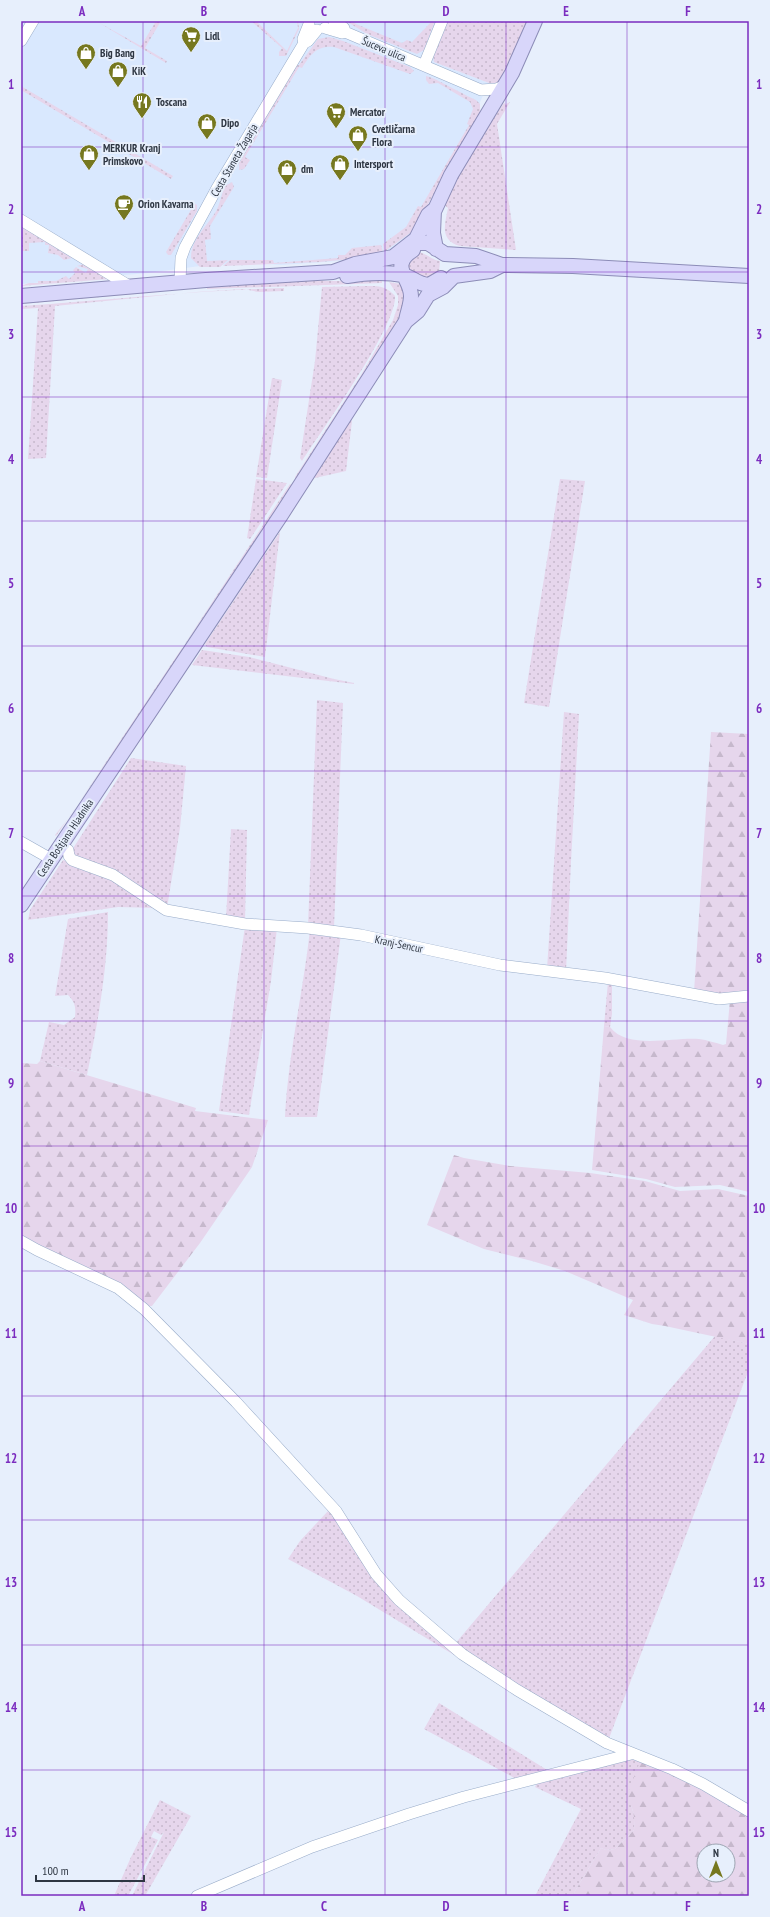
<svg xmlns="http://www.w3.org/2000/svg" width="770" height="1917" viewBox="0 0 770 1917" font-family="'PT Sans Narrow',sans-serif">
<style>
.built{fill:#d9e8fe}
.grass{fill:url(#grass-dots)}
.forest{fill:url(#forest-firs);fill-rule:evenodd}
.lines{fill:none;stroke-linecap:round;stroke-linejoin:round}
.minor-casing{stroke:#99acc9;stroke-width:12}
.major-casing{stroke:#8c8cb7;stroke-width:16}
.minor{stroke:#fff;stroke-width:11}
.major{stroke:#d8d6fa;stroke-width:14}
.grid{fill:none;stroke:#7b2cbf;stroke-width:1;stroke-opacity:0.55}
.labels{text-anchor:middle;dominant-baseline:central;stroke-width:4;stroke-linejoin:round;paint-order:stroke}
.poi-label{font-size:11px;font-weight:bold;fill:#2e3642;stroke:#e7effc;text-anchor:start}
.street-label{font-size:11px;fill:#2e3642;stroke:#e7effc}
.neatline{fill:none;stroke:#7b2cbf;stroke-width:1.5}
.grid-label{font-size:13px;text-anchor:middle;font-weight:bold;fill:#7b2cbf}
</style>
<defs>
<pattern id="grass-dots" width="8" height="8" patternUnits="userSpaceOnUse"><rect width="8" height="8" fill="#e6d6ec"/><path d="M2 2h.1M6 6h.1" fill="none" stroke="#c6b8cc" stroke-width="1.8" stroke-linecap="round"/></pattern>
<pattern id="forest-firs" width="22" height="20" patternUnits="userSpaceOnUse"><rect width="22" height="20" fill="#e6d6ec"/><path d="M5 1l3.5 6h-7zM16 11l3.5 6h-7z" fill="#c6b8cc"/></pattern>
</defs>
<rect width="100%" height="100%" fill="#e7effc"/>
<!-- built -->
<path class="built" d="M21 21H447L434 62 489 83 480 102V110L413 232 388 252 352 260 281 265 254 263 200 266 148 273 21 284Z"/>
<!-- grass -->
<path class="grass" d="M96 21 141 46 156 21H161L145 48 167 61 166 63Z
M251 21H256L287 51 298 28 297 21H298L299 29 286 56H279V52L282 48Z
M346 21H352L356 24 402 43 407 40 412 42 432 21H435L424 50 417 54 367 34Z
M447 21H530L518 52 500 80 497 83H489L434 62 433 55Z
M329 37 343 41 410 67 414 71 410 74 334 47C317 45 310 55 302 68L299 67 245 157 250 160 244 169 239 170V163L297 65H299L318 39Z
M426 76C434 77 466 96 476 100L480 104V112L413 231 384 252 383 244 406 227 418 206 421 207 469 125 467 124 473 109 470 102 438 83 429 84 426 80Z
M21 86 173 176 171 179 21 90Z
M510 102 497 124 516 250 460 246C439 240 445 224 448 208L443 204 449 189 497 113 504 103 506 104Z
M232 182 234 187 210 226 211 239 205 240 207 261 228 260 220 267H200L191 258C191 240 206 227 215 213 220 205 221 195 225 186Z
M192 202 197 205V211L171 255H168L166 252 192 208 188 205Z
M21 226 72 258 64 260 58 255 48 253 49 245H45V242L29 243V251H21V234L23 230Z
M381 245 383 252 351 259 320 262 223 266 230 260H273L274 263 338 258V255H345L352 248Z
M417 252C427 253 431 260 440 261L439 272 432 280 406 272 408 257Z
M84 264 109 279 21 286 29 283H38V281H56L66 276 69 279 75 273 73 270 76 267 86 273 88 269 77 266Z
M269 281H382V283L207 289V286Z
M389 282 401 284 404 287V312L295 479V477L361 375 393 320 398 305V296Z
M369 286C381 286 387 287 395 296 397 326 321 431 302 461L300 458 315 361 322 287Z
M284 288V291L258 292 244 289 196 292 55 306 46 458 28 459 38 308 21 309V306C109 300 196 290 284 288Z
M157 290V292L21 304V302Z
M272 378 282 380 267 478 256 477Z
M350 419 352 421 346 471 315 478 314 475Z
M256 479 287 483 250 539 247 538Z
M560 479 585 481 549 707 524 703Z
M290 484 293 486 185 644 186 642Z
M280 532 265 657 207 647 205 644Z
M182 648 184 650 56 836 55 835 70 816Z
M202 650 249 657 334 679 354 683V684L192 665Z
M317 700 343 703 334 928 308 926Z
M564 712 579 714 571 862 566 971 547 969Z
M131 758 186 766 180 828 167 908 75 859 72 850Z
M231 829 247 830 245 921 226 918Z
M63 860 103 873 158 908 118 907 28 920 30 910Z
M108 912C108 968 98 1021 87 1075L40 1061 49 1022 64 1025 75 1017C76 1007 75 1002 68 995L55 996 68 919Z
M245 926 277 928 271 981 249 1115 219 1111Z
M310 930 341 934 317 1117H285C288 1055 303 993 310 930Z
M608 982 612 985V1014L610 1027 604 1026Z
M715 1336 749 1344V1369L608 1741 454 1645Z
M328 1511 331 1512 378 1580 459 1658 357 1596 288 1559 300 1541Z
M439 1703 552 1773 520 1781 424 1729Z
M624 1758 641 1759 631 1805 635 1818 634 1830 615 1849 606 1850 601 1848 572 1896H535L581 1809 535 1787 539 1780Z
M160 1800 191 1816 145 1896H132L164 1832 161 1835 154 1831 151 1837 158 1840 128 1896H114L131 1857Z"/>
<!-- forest -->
<path class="forest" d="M711 732 749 734V1192L720 1185 675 1187 646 1179 592 1170 604 1026 610 1027C627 1050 673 1037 699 1039 707 1040 716 1043 723 1045L726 1044 730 1000 694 992Z
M40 1061 196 1108 195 1111 268 1120 252 1167 200 1243 152 1306H144L21 1243V1063L37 1064Z
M454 1155 464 1158 510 1166 590 1173 645 1181 680 1191 718 1189 749 1196V1344L665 1326 652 1324 624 1315 633 1300 565 1271 532 1261 484 1249 427 1225Z
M641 1759 749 1813V1896H572L601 1848 606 1850 615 1849 634 1830C635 1817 634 1808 626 1798ZM704 1851H728V1875H704Z"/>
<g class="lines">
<defs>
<path id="minor" d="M334 21 344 28 345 32
M325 28 342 33 345 32 481 90 496 89 506 85
M21 41 33 21
M304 43 308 41 317 30
M424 65 442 21
M21 220 131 287
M180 282 181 258 185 247 217 188 304 43 303 39 309 24
M21 842 51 859
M68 850 69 856 72 860 113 875 166 910 245 924 308 928 361 935 500 965 605 978 719 999 749 996
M21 1241 37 1250 118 1288 144 1309 236 1402 336 1511 376 1574 399 1600 462 1654 517 1690 607 1743 672 1769 703 1784 749 1811
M197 1896 312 1847 409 1814 464 1797 631 1754"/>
<path id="major" d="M434 210 433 233 436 249
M431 218 451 175 512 73 535 21
M411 243H428L445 254 476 256 502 265 573 266 749 276
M347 276C364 273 386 272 403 275 413 277 416 284 429 285L441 278
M21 296 206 280 333 272 355 264 393 257 416 239 428 215 434 210
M406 321C407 313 411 305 411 296 411 278 388 266 413 250
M21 905 281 515 406 321 418 311 428 295 443 287 454 276 490 271 502 265"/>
</defs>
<!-- minor casing -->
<use href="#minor" class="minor-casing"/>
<!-- major casing -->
<use href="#major" class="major-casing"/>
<!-- minor -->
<use href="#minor" class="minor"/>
<!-- major -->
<use href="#major" class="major"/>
</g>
<!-- grid -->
<path class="grid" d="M143 21V1896M264 21V1896M385 21V1896M506 21V1896M627 21V1896M21 147H749M21 272H749M21 397H749M21 521H749M21 646H749M21 771H749M21 896H749M21 1021H749M21 1146H749M21 1271H749M21 1396H749M21 1520H749M21 1645H749M21 1770H749"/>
<!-- icons -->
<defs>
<symbol id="supermarket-pin" viewBox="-11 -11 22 30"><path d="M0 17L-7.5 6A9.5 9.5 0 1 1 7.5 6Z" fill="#76781f" stroke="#e7effc"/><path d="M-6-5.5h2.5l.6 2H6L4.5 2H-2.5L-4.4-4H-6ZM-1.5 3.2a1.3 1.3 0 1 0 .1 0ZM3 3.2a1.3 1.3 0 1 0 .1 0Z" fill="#fff"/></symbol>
<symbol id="shop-pin" viewBox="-11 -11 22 30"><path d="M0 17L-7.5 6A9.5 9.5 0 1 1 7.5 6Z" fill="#76781f" stroke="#e7effc"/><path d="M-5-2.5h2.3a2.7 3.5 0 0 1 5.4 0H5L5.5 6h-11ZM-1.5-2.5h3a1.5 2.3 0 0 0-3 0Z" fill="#fff"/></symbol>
<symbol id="restaurant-pin" viewBox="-11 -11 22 30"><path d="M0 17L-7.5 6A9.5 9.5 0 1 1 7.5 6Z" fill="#76781f" stroke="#e7effc"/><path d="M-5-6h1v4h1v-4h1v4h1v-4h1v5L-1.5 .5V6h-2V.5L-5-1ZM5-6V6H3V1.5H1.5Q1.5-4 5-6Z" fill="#fff"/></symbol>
<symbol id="cafe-pin" viewBox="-11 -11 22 30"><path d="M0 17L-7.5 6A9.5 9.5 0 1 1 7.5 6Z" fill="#76781f" stroke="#e7effc"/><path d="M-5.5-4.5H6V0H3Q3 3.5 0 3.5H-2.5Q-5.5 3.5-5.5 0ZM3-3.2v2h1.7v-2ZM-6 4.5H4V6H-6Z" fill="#fff"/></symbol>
</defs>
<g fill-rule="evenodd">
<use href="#supermarket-pin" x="180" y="25" width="22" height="30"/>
<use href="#shop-pin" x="75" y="42" width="22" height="30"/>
<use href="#shop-pin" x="107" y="60" width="22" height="30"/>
<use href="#restaurant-pin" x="131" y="91" width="22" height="30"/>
<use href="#supermarket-pin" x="325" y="101" width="22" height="30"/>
<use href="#shop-pin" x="196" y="112" width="22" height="30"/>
<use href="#shop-pin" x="347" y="124" width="22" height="30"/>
<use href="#shop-pin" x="78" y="143" width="22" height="30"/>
<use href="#shop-pin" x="329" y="153" width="22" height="30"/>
<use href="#shop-pin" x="276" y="158" width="22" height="30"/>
<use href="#cafe-pin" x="113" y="193" width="22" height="30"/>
</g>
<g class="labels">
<!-- poi labels -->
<g class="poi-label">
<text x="205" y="36">Lidl</text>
<text x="100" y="53">Big Bang</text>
<text x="132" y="71">KiK</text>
<text x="156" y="102">Toscana</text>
<text x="350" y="112">Mercator</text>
<text x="221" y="123">Dipo</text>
<text x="372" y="129">Cvetličarna<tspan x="372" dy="13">Flora</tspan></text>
<text x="103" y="148">MERKUR Kranj<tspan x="103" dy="13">Primskovo</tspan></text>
<text x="354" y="164">Intersport</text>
<text x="301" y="169">dm</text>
<text x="138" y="204">Orion Kavarna</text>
</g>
<!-- street labels -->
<g class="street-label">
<text transform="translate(384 49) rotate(23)">Šuceva ulica</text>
<text transform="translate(234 160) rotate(-60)">Cesta Staneta Žagarja</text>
<text transform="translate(65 838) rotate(-56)">Cesta Boštjana Hladnika</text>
<text transform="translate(399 944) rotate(12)">Kranj-Sencur</text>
</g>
</g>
<!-- border -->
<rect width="770" height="1917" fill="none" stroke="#e7effc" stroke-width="44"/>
<!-- north arrow -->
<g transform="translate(716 1863)"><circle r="19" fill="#e7effc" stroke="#9da5b2"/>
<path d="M0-3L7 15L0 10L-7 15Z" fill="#76781f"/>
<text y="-6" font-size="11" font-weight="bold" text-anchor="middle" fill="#2e3642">N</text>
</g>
<!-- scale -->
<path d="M36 1875v6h108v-6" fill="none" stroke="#2e3642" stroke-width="2"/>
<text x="42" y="1875" font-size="12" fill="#2e3642" stroke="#e7effc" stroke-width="3" paint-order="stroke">100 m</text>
<rect x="22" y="22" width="726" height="1873" class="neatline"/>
<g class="grid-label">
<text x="82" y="16">A</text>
<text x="204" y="16">B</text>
<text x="324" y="16">C</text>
<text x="446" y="16">D</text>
<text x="566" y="16">E</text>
<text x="688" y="16">F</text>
<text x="11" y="89">1</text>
<text x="759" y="89">1</text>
<text x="11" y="214">2</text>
<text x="759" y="214">2</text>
<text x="11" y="339">3</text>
<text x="759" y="339">3</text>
<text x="11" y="464">4</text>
<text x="759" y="464">4</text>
<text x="11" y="588">5</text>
<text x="759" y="588">5</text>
<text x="11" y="713">6</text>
<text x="759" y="713">6</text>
<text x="11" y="838">7</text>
<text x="759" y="838">7</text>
<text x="11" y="963">8</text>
<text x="759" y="963">8</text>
<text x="11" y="1088">9</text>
<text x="759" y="1088">9</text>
<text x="11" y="1213">10</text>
<text x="759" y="1213">10</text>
<text x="11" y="1338">11</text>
<text x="759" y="1338">11</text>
<text x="11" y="1463">12</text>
<text x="759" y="1463">12</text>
<text x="11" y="1587">13</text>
<text x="759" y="1587">13</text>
<text x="11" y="1712">14</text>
<text x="759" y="1712">14</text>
<text x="11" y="1837">15</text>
<text x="759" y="1837">15</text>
<text x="82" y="1911">A</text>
<text x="204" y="1911">B</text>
<text x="324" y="1911">C</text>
<text x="446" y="1911">D</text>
<text x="566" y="1911">E</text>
<text x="688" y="1911">F</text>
</g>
</svg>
